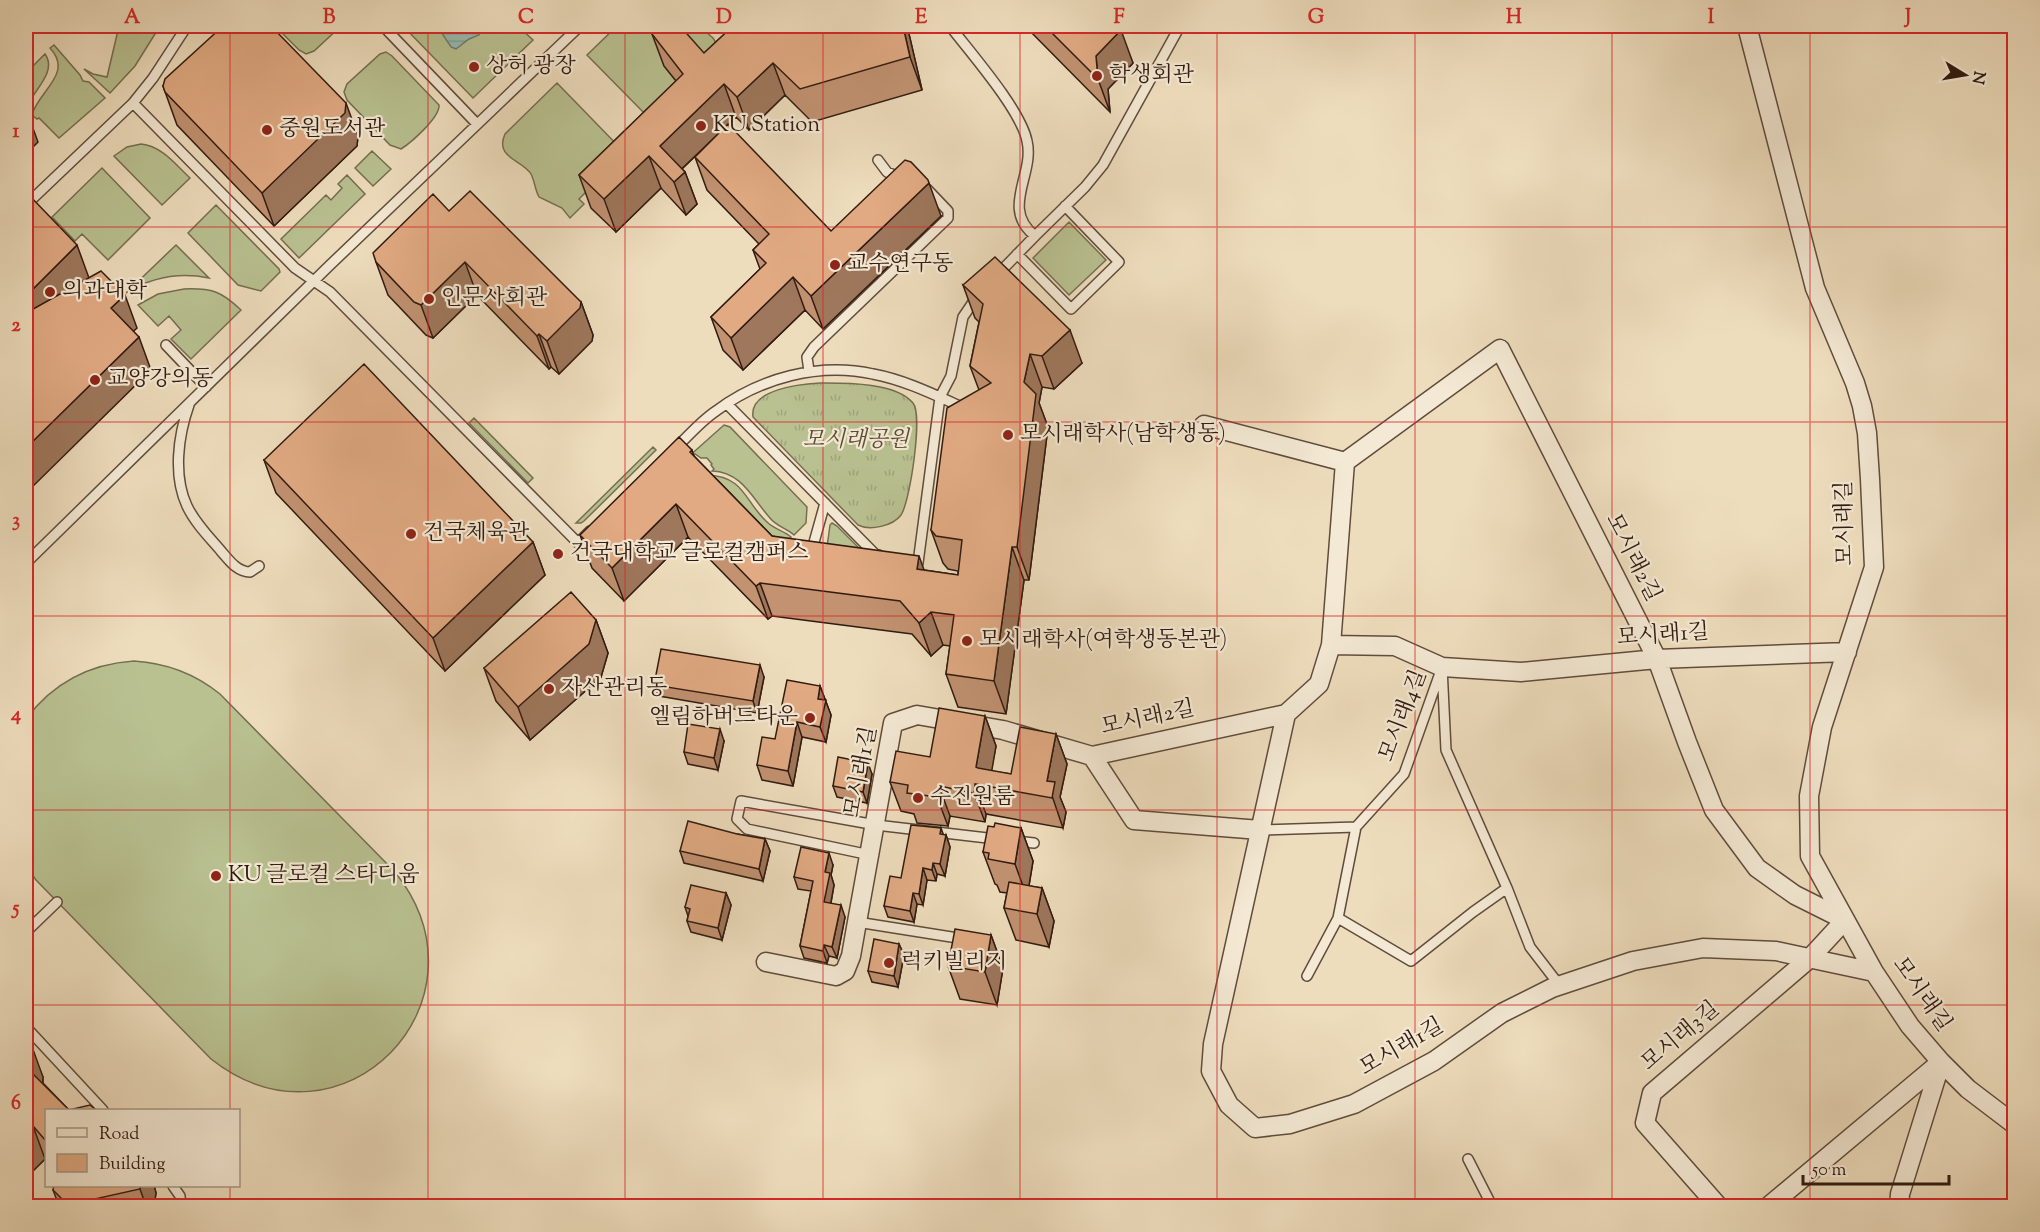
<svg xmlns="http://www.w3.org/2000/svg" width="2040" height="1232" viewBox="0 0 2040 1232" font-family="'Sorts Mill Goudy','Noto Serif KR',serif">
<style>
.grass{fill:url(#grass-tufts);stroke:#756e51;stroke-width:1.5}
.garden{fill:#b9c191;stroke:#756e51;stroke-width:1.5}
.water{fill:url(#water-rules);stroke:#6f7c71;stroke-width:1.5}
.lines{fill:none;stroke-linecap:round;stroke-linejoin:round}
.service-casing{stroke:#604c3c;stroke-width:12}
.minor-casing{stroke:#604c3c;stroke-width:21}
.service{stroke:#f4e9d4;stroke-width:9}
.minor{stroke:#f4e9d4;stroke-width:18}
.wall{fill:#c29271;stroke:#311b11;stroke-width:1.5}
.shaded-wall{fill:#9e775c;stroke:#311b11;stroke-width:1.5}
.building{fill:#e1aa83;stroke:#311b11;stroke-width:1.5}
.grid{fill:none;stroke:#d62828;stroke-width:1.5;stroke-opacity:0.55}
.poi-dot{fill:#8f2418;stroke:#f4e9d4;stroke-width:2}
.labels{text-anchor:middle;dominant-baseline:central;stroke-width:4.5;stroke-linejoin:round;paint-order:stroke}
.poi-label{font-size:22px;fill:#311b11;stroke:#f4e9d4;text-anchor:start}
.park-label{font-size:22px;font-style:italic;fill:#5a4d37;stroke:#f4e9d4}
.street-label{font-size:22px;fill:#311b11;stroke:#f4e9d4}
.neatline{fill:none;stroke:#d62828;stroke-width:2}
.grid-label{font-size:20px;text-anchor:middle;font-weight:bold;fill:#d62828}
</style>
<defs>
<pattern id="grass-tufts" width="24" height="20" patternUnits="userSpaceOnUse" patternTransform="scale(1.5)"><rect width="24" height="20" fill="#b9c191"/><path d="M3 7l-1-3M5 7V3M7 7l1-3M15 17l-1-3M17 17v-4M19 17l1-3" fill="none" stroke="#a0a57c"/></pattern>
<pattern id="water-rules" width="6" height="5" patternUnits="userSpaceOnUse" patternTransform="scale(1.5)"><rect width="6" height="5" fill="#99bcb1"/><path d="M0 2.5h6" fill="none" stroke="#84a197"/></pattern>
</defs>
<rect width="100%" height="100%" fill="#eeddbd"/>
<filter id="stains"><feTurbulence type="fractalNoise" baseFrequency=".00333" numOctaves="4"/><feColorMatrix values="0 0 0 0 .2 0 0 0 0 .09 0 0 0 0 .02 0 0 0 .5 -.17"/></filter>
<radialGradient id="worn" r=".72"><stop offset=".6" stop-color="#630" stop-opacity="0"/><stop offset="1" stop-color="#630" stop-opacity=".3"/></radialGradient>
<!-- grass -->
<path class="grass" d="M820 383C844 383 896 382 913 403 923 415 910 502 901 515 893 526 870 531 858 525L753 417C749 389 801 384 820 383Z"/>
<!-- garden -->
<path class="garden" d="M119 26H160L135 66 110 93 84 69 93 74 107 77Z
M275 26H341L314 51 306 54 299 50Z
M403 26H518L533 40 473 98Z
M617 26H699L713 38 722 52 665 66 680 86 647 116 587 55Z
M54 45 80 75 83 81 89 82 105 98 59 138 39 118 37 119 32 115C38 91 74 74 50 48Z
M386 52 392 56 439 105C440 117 412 142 401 149L390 145 347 100 344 92 347 84 380 54Z
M45 54C58 72 32 92 26 108V73Z
M557 83 625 153 579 199 584 204 570 218 562 208 539 197C535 190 535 182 531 174 523 160 494 158 505 134Z
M141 144C162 146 176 165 190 178L162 205 114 156 127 147Z
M372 151 391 169 373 186 355 168Z
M102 168 150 218 108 260 82 234 75 241 52 217Z
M347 175 365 194 299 258 281 239 326 195 331 200 342 188 338 184Z
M216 205 279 269 280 272 261 291 238 285 188 233Z
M1069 222 1106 260 1069 295 1033 258Z
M176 245 209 278C179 272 152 277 126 293Z
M184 289C212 288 221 291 241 310L191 359 171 339 181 330 169 316 158 326 138 305 158 294Z
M474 418 533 478 528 483 469 423Z
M724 425 730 427 807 507 806 523 794 535C786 528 776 526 770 518 752 498 742 472 712 471L714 469 711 465 712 464 707 458H701L695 454 689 460 687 458Z
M653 447 656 450 584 521 581 523H576Z
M708 475C745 477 744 501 767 522 774 529 784 531 791 537L776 551Z
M832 523 837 526 861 550 827 547 830 525Z
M134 661C167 663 194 673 220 694L395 872C498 1001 342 1162 211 1059L36 880 26 866V719C53 683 88 664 134 661Z"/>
<!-- water -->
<path class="water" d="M437 26H481L482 29 479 35 469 39 456 49 451 47Z"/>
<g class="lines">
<defs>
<path id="service" d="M187 26 153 78 133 103 295 268 330 292 578 543 590 531
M383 26 477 124
M950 26C970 52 1021 110 1027 141 1035 175 1000 208 1035 236L998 274
M878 160 887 172 901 178
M26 205 133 103
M1035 236 1085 187 1103 165 1180 26
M1017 254 1071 309 1119 262 1065 206
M166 345 206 387
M809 371 807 357 814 347 948 218V211L927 189
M727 404 875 554 879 555
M189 405C178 436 173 476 187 506 195 523 209 537 221 551 229 560 237 572 250 572L259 566
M675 449C688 436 701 421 716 411 760 378 819 362 873 374 905 380 935 395 964 408
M811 553 825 503
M913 562 918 563 940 397 951 376 963 317 978 295
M26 563 329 266 580 26
M1442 667 1446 750 1507 888 1530 947 1560 986
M1260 830 1356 827
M1015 841 1034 843
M870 855 747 829 737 819 741 801 876 825 996 839
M1338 918 1356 827 1404 774 1440 673
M857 922 964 939
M26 932 57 902
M1307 976 1338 918 1411 961 1473 912 1507 888
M26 1027 103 1110
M1468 1159 1492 1206
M173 1186 180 1196 181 1206"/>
<path id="minor" d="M1747 26 1815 288 1855 383 1862 406 1867 433 1870 479 1874 567 1822 727 1809 796 1810 856 1874 972 1910 1026 1941 1062 1968 1089 2014 1124
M1204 425 1345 462
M1331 645 1345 462 1500 349 1657 659 1687 742 1714 810 1757 868 1795 895 1845 920 1810 958 1652 1093 1645 1123 1718 1206
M1847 652 1657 659 1521 672 1442 667 1395 646 1331 645 1319 684 1286 714 1213 1044 1211 1071 1229 1105 1255 1128 1290 1124 1354 1104 1434 1061 1502 1013 1552 988 1633 961 1703 948 1776 951 1874 972
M1092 756 1286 714
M766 962 836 976 845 971 851 956 857 922 893 723 917 715 1003 730 1092 756 1134 820 1260 830
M1769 1206 1941 1062
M1899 1206 1900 1194 1941 1062"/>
</defs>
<!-- service casing -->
<use href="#service" class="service-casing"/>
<!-- minor casing -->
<use href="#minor" class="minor-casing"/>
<!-- service -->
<use href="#service" class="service"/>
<!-- minor -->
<use href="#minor" class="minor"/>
</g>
<!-- wall -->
<path class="wall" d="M733 26H906L909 34 922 90 812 122 785 95 749 130 736 117 682 169 685 172 697 204 686 215 661 188 616 232 591 208 579 175 676 81 664 66 652 34 704 53Z
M1025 26H1117L1133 63 1108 89 1110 112Z
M163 86 358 136 357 146 274 226 177 125Z
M695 157 831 231 941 216 823 329 805 310 743 370 723 350 711 317 760 269 753 250 759 244 707 190Z
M449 211 581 302 593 335 592 341 559 374 551 367 549 369 477 295 433 338 426 335 388 295 376 262Z
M963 285 1082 363 1054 389 1042 387 1039 403 1048 427 1029 580H1024L1006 714 958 707 946 674 950 646 943 645 931 656 912 634 772 616 768 619 688 537 624 601 592 568 580 535 692 450 694 456 772 536 924 570 958 575V571L948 569 943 563 931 530 979 390 970 366 979 322 975 318Z
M264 460 533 542 545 575 445 671 276 493Z
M596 620 608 653 601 677 530 740 496 701 484 668Z
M764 677 757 713 659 696 654 685Z
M820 686 831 715 826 742 802 737 793 786 762 780 757 765Z
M985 716 996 746 991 771 1011 774 1056 734 1067 764 1060 797 1066 812 1063 828 986 814 985 822 950 816 948 826 917 823 914 814 901 811 890 782 930 757Z
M724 741 718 770 688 764 684 752Z
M872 774 867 803 837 797 833 786Z
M994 827 1021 828 1033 861 1029 886 1042 888 1054 921 1049 947 1016 940 1004 908 1007 893 1000 892 997 885 995 884 983 852Z
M737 834 765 839 770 851 763 881 684 863 680 851Z
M943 835H946L950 847 945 876 937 874 936 881 927 880 923 905 917 904 914 922 888 917 884 906Z
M833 865 831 875 834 885 831 903 845 917 837 958 829 956 827 963 804 958 800 946 811 891 798 889 794 877Z
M726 893 731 905 722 940 691 932 687 921 688 916 685 907Z
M991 935 1003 968 997 1005 960 999 948 966Z
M899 944 904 955 898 987 872 982 868 971Z
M26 1038 43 1077V1083L69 1110H96H46V1161L45 1159 33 1171 26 1163Z
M154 1185 156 1193 154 1206H59L53 1190Z"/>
<!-- shaded-wall -->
<path class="shaded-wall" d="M903 26H906L909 34 922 90 910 57Z
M1121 30 1133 63 1108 89 1110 112 1098 79 1096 56Z
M773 63 785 95 749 130 737 97Z
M724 84 736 117 672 178 660 146Z
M346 103 358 136 357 146 274 226 262 193Z
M26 109 38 142 26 154Z
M649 156 661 188 616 232 604 199Z
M685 172 697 204 686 215 674 182Z
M929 183 941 216 823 329 811 296Z
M77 245 89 278 26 341V296Z
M465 262 477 295 433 338 421 305Z
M793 277 805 310 743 370 731 338Z
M125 295 137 328 123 341 111 308Z
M581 302 593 335 592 341 559 374 547 341Z
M1070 330 1082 363 1054 389 1042 356Z
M539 334 551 367 549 369 537 336Z
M139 337 151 370 26 493V448Z
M1030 354 1042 387 1039 403 1048 427 1029 580 1017 547 1024 382Z
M676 504 688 537 624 601 612 568Z
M533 542 545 575 445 671 433 638Z
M1012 547 1024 580 1006 714 994 681Z
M919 556 931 589 917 569Z
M760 583 772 616 768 619 756 586Z
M931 612 943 645 931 656 919 623Z
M596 620 608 653 601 677 530 740 518 707Z
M760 665 764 677 757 713 753 701Z
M820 686 831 715 826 742 820 727 818 699Z
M985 716 996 746 989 787 976 767Z
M797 722 802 737 793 786 788 771Z
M720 729 724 741 718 770 714 758Z
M1056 734 1067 764 1060 797 1066 812 1063 828 1047 781Z
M868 763 872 774 867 803 863 792Z
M975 784 986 814 985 822 974 793Z
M939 786 950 816 948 826 937 797Z
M941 828 945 839 946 835 950 847 945 876 940 864V834Z
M1021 828 1033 861 1027 897 1015 864Z
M765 839 770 851 763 881 759 869Z
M829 853 833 865 831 875 834 885 829 913 824 902 825 872Z
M933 863 937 874 936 881 932 870Z
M923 868 927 880 923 905 919 894Z
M1042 888 1054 921 1049 947 1037 914Z
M726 893 731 905 722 940 718 928Z
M913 893 917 904 914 922 910 911Z
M841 905 845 917 837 958 832 947Z
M991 935 1003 968 997 1005 985 972Z
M899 944 904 955 898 987 894 976Z
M824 945 829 956 827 963 823 951Z
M31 1044 43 1077 41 1103 29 1070Z
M33 1126 45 1159 33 1171 26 1151V1134Z
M140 1185H154L156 1193 154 1206H146L140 1189Z"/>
<!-- building -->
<path class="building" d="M223 26H271L346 103 345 113 262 193 165 92 163 86 165 79Z
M663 26H680L704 53 733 26H903L910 57 800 89 773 63 737 97 724 84 660 146 685 172 674 182 649 156 604 199 579 175 683 74 652 34Z
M1045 26H1117L1121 30 1096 56 1098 79Z
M728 124 831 231 905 160 911 162 928 180 929 183 811 296 793 277 731 338 711 317 766 263 753 250 769 234 695 157Z
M470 191 581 302 580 308 547 341 539 334 537 336 465 262 421 305 414 302 376 262 373 253 433 194 449 211Z
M28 194 77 245 26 296V197Z
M995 257 1070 330 1042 356 1030 354 1024 382 1036 394 1017 547H1012L994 681 946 674 954 615 931 612 919 623 900 601 760 583 756 586 676 504 612 568 580 535 679 437 692 450 690 452 772 536 919 556 917 569 958 575 962 540 936 536 931 530 947 408 991 383 970 366 983 304 963 285Z
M101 271 125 295 111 308 139 337 26 448V313Z
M364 364 533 542 433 638 264 460Z
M571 592 596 620 589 644 518 707 484 668Z
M661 649 760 665 753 701 654 685Z
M787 680 820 686 818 699 826 700 820 727 797 722 788 771 757 765 762 737 775 739Z
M939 708 985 716 976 767 978 768 1011 774 1020 727 1056 734 1047 781 1055 782 1052 798 975 784 974 793 939 786 937 797 907 793 908 785 890 782 896 751 930 757Z
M688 724 720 729 714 758 684 752Z
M838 757 868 763 863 792 833 786Z
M688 821 737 834 765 839 759 869 680 851Z
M995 823 1021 828 1015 864 988 859 989 853 983 852 988 826 994 827Z
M911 825 941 828 940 834 946 835 940 864 933 863 932 870 923 868 919 894 913 893 910 911 884 906 890 876 901 878Z
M801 847 829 853 825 872 830 873 824 902 841 905 832 947 824 945 823 951 800 946 813 881 794 877Z
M1009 882 1042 888 1037 914 1004 908Z
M691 885 726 893 718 928 687 921 690 909 685 907Z
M955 929 991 935 985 972 948 966Z
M874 939 899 944 894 976 868 971Z
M26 1038 31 1044 29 1070 69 1110 90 1105 96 1110H46V1141L33 1126 26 1134Z
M54 1185H140V1189L68 1205 53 1190Z"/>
<!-- grid -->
<path class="grid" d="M230 26V1110M428 26V1206M625 26V1206M823 26V1206M1020 26V1206M1217 26V1206M1415 26V1206M1612 26V1206M1810 26V1206M26 227H2014M26 422H2014M26 616H2014M26 810H2014M26 1005H2014M230 1186V1206"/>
<!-- markers -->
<g class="poi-dot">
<circle cx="474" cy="67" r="6"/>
<circle cx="1097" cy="76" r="6"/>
<circle cx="701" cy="126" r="6"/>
<circle cx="267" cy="130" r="6"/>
<circle cx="835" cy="265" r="6"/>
<circle cx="50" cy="292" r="6"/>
<circle cx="429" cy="299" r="6"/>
<circle cx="95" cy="380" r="6"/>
<circle cx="1008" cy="435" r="6"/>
<circle cx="411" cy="534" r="6"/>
<circle cx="558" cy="554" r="6"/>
<circle cx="967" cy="641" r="6"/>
<circle cx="549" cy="689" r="6"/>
<circle cx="810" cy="718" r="6"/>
<circle cx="918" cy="798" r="6"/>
<circle cx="216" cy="876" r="6"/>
<circle cx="889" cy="963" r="6"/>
</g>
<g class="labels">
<!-- poi labels -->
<g class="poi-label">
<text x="486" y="67">상허 광장</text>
<text x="1109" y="76">학생회관</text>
<text x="713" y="126">KU Station</text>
<text x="279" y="130">중원도서관</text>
<text x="847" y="265">교수연구동</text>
<text x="62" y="292">의과대학</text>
<text x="441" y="299">인문사회관</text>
<text x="107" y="380">교양강의동</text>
<text x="1020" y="435">모시래학사(남학생동)</text>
<text x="423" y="534">건국체육관</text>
<text x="570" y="554">건국대학교 글로컬캠퍼스</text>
<text x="979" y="641">모시래학사(여학생동본관)</text>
<text x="561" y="689">자산관리동</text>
<text x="798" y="718" text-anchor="end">엘림하버드타운</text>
<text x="930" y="798">수진원룸</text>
<text x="228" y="876">KU 글로컬 스타디움</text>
<text x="901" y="963">럭키빌리지</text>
</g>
<!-- park labels -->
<g class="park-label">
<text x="856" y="441">모시래공원</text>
</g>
<!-- street labels -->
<g class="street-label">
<text transform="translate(1846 523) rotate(-91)">모시래길</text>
<text transform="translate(1632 558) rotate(63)">모시래2길</text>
<text transform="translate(1663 636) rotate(-4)">모시래1길</text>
<text transform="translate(1404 716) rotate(-69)">모시래4길</text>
<text transform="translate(1148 719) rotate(-12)">모시래2길</text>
<text transform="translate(862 772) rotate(-79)">모시래1길</text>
<text transform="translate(1921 995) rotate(55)">모시래길</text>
<text transform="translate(1681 1037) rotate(-40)">모시래3길</text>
<text transform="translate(1402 1048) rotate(-30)">모시래1길</text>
</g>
</g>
<!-- margin -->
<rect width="2040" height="1232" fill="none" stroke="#eeddbd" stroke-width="66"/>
<!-- legend -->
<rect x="45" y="1109" width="195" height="78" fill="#f4e9d4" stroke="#a69786" stroke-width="1.5"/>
<rect x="57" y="1128" width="30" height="9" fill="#f4e9d4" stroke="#a69786" stroke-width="1.5"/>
<text x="99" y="1139" font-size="18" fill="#311b11">Road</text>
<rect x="57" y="1154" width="30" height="18" fill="#e1aa83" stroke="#a69786" stroke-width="1.5"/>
<text x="99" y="1169" font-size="18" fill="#311b11">Building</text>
<!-- north arrow -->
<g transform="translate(1965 75) rotate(101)" stroke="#f4e9d4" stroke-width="4.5" paint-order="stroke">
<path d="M0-4.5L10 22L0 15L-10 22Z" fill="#311b11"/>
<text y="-9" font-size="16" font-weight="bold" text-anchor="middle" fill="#311b11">N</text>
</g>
<!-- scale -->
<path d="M1803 1175v9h146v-9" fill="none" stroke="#311b11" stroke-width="3"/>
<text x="1812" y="1175" font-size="18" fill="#311b11" stroke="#f4e9d4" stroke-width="4.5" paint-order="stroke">50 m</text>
<rect x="33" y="33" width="1974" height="1166" class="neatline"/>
<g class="grid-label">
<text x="132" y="23">A</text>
<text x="329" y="23">B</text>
<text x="526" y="23">C</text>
<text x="724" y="23">D</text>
<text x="921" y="23">E</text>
<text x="1119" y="23">F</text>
<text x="1316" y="23">G</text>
<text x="1514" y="23">H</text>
<text x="1711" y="23">I</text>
<text x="1908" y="23">J</text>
<text x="16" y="137">1</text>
<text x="16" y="331">2</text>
<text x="16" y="526">3</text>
<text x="16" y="720">4</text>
<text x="16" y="914">5</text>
<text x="16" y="1109">6</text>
</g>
<rect width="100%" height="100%" filter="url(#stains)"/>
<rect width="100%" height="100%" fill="url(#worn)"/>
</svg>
